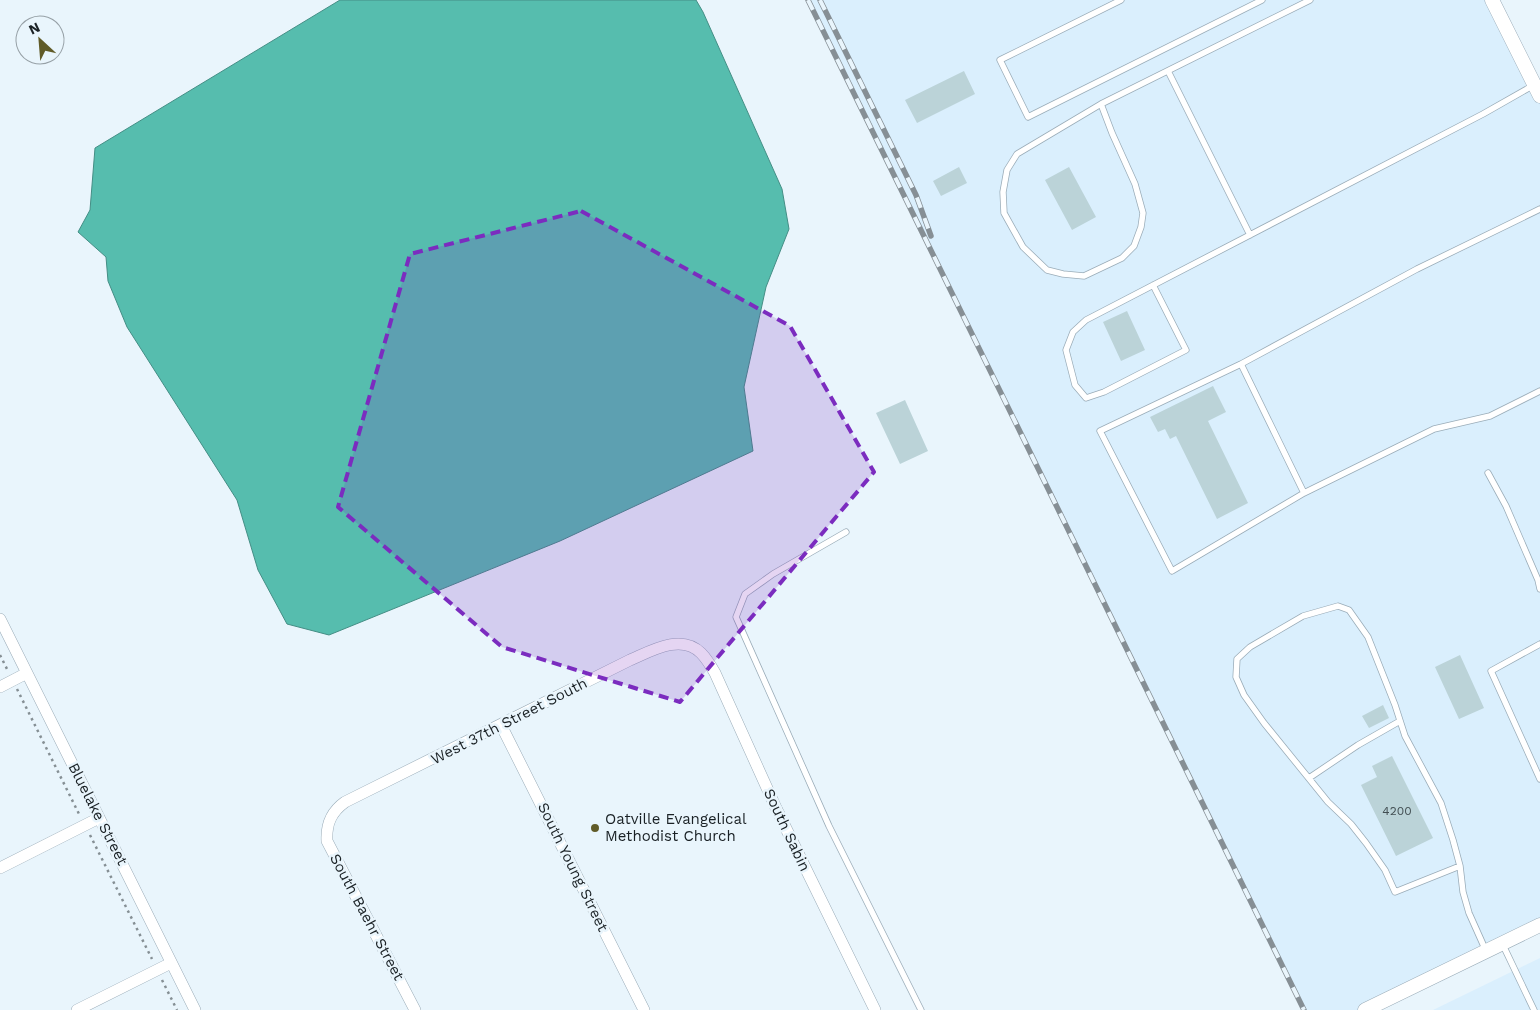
<svg xmlns="http://www.w3.org/2000/svg" width="1540" height="1010" viewBox="0 0 1540 1010" font-family="'Work Sans',sans-serif">
<style>
.built{fill:#daeffd}
.water{fill:#56bdae;stroke:#448e85}
.building{fill:#bbd3d8}
.lines{fill:none;stroke-linecap:round;stroke-linejoin:round}
.service-casing{stroke:#9aacb8;stroke-width:7}
.minor-casing{stroke:#9aacb8;stroke-width:12}
.tertiary-casing{stroke:#9aacb8;stroke-width:15}
.path{stroke:#858f94;stroke-width:2.5;stroke-dasharray:2.5 4;stroke-linecap:butt}
.service{stroke:#fff;stroke-width:5.5}
.minor{stroke:#fff;stroke-width:11}
.tertiary{stroke:#fff;stroke-width:14}
.rail-casing{stroke:#868f95;stroke-width:5.5}
.rail{stroke:#e9f5fc;stroke-width:4;stroke-dasharray:11;stroke-linecap:butt}
.marked{fill:#7b2cbf;fill-opacity:0.2;stroke:#7b2cbf;stroke-width:4;stroke-dasharray:10 6;stroke-linejoin:round}
.poi-dot{fill:#605b28;stroke:#e9f5fc;stroke-width:2}
.labels{text-anchor:middle;dominant-baseline:central;stroke-width:5;stroke-linejoin:round;paint-order:stroke}
.number-label{font-size:12px;fill:#424e52}
.street-label{font-size:15px;fill:#1a2125;stroke:#e9f5fc}
.poi-label{font-size:15px;fill:#1a2125;stroke:#e9f5fc;text-anchor:start}
</style>
<rect width="100%" height="100%" fill="#e9f5fc"/>
<!-- built -->
<path class="built" d="M807 0H1493L1540 95V925L1365 1010H1303Z
M1540 958V1010H1433Z"/>
<!-- water -->
<path class="water" d="M340 0H696L703 12 782 189 789 229 766 287 744 387 753 451 560 541 329 635 287 624 258 570 237 500 127 327 108 281 106 257 78 232 90 210 95 148Z"/>
<!-- building -->
<path class="building" d="M964 71 975 94 917 123 905 100Z
M959 167 967 183 941 196 933 181Z
M1069 167 1096 217 1072 230 1045 180Z
M1127 311 1145 350 1121 361 1103 322Z
M1213 386 1226 412 1208 421 1248 503 1217 519 1176 436 1170 439 1165 429 1158 432 1150 417Z
M905 400 928 451 900 464 876 413Z
M1460 655 1484 708 1459 719 1435 667Z
M1383 705 1389 718 1369 728 1362 716Z
M1392 756 1433 838 1396 856 1361 785 1377 777 1372 766Z"/>
<g class="lines">
<defs>
<path id="service" d="M1121 0 1000 60 1028 117 1262 0
M1168 71 1250 235
M1101 104 1112 133 1135 184 1143 213 1141 227 1134 246 1122 258 1084 276 1063 274 1047 270 1023 247 1004 213 1003 192 1007 170 1017 154 1101 104 1310 0
M1540 209 1417 269 1241 364 1100 431 1172 571 1304 493 1434 429 1490 416 1540 391
M1153 285 1186 350 1104 392 1086 398 1075 385 1066 350 1073 332 1086 320 1483 114 1534 85
M1241 364 1304 493
M1488 473 1506 506 1538 580 1540 589
M846 532 773 574 745 594 736 617 829 826 921 1010
M1540 644 1491 671 1540 779
M1309 778 1358 745 1400 721
M1460 866 1395 892 1385 870 1366 843 1351 824 1328 802 1264 723 1244 695 1236 677 1237 659 1250 647 1303 616 1338 606 1349 610 1368 637 1395 705 1405 736 1441 803 1453 840 1460 866 1463 892 1469 913 1486 951
M1502 943 1534 1010"/>
<path id="minor" d="M0 619 195 1010
M0 687 27 673
M501 725 644 1010
M0 868 99 818
M77 1010 171 963
M415 1010 327 841C326 824 331 812 345 802L630 660C651 651 681 633 701 653 707 659 711 666 715 673L776 808 875 1010"/>
<path id="tertiary" d="M1492 0 1540 96
M1365 1010 1540 925"/>
</defs>
<!-- service casing -->
<use href="#service" class="service-casing"/>
<!-- minor casing -->
<use href="#minor" class="minor-casing"/>
<!-- tertiary casing -->
<use href="#tertiary" class="tertiary-casing"/>
<!-- path -->
<path class="path" d="M0 655 8 671
M17 689 80 816
M90 835 152 959
M162 980 177 1010"/>
<!-- service -->
<use href="#service" class="service"/>
<!-- minor -->
<use href="#minor" class="minor"/>
<!-- tertiary -->
<use href="#tertiary" class="tertiary"/>
<defs>
<path id="rail" d="M808 0 1304 1010
M820 0 916 195 931 236"/>
</defs>
<!-- rail casing -->
<use href="#rail" class="rail-casing"/>
<!-- rail -->
<use href="#rail" class="rail"/>
</g>
<!-- marked area -->
<path class="marked" d="M581 211 790 326 874 472 680 702 502 647 338 507 410 254Z"/>
<!-- markers -->
<circle class="poi-dot" cx="595" cy="828" r="5"/>
<g class="labels">
<!-- number labels -->
<g class="number-label">
<text x="1397" y="811">4200</text>
</g>
<!-- street labels -->
<g class="street-label">
<text transform="translate(509 721) rotate(-27)">West 37th Street South</text>
<text transform="translate(98 814) rotate(63)">Bluelake Street</text>
<text transform="translate(787 830) rotate(65)">South Sabin</text>
<text transform="translate(573 867) rotate(64)">South Young Street</text>
<text transform="translate(367 917) rotate(62)">South Baehr Street</text>
</g>
<!-- poi labels -->
<g class="poi-label">
<text x="605" y="819">Oatville Evangelical<tspan x="605" dy="17">Methodist Church</tspan></text>
</g>
</g>
<!-- north arrow -->
<g transform="translate(40 40) rotate(334)"><circle r="24" fill="#e9f5fc" stroke="#96a0a6"/>
<path d="M0-4L9 19L0 12L-9 19Z" fill="#605b28"/>
<text y="-8" font-size="14" font-weight="bold" text-anchor="middle" fill="#1a2125">N</text>
</g>
</svg>
